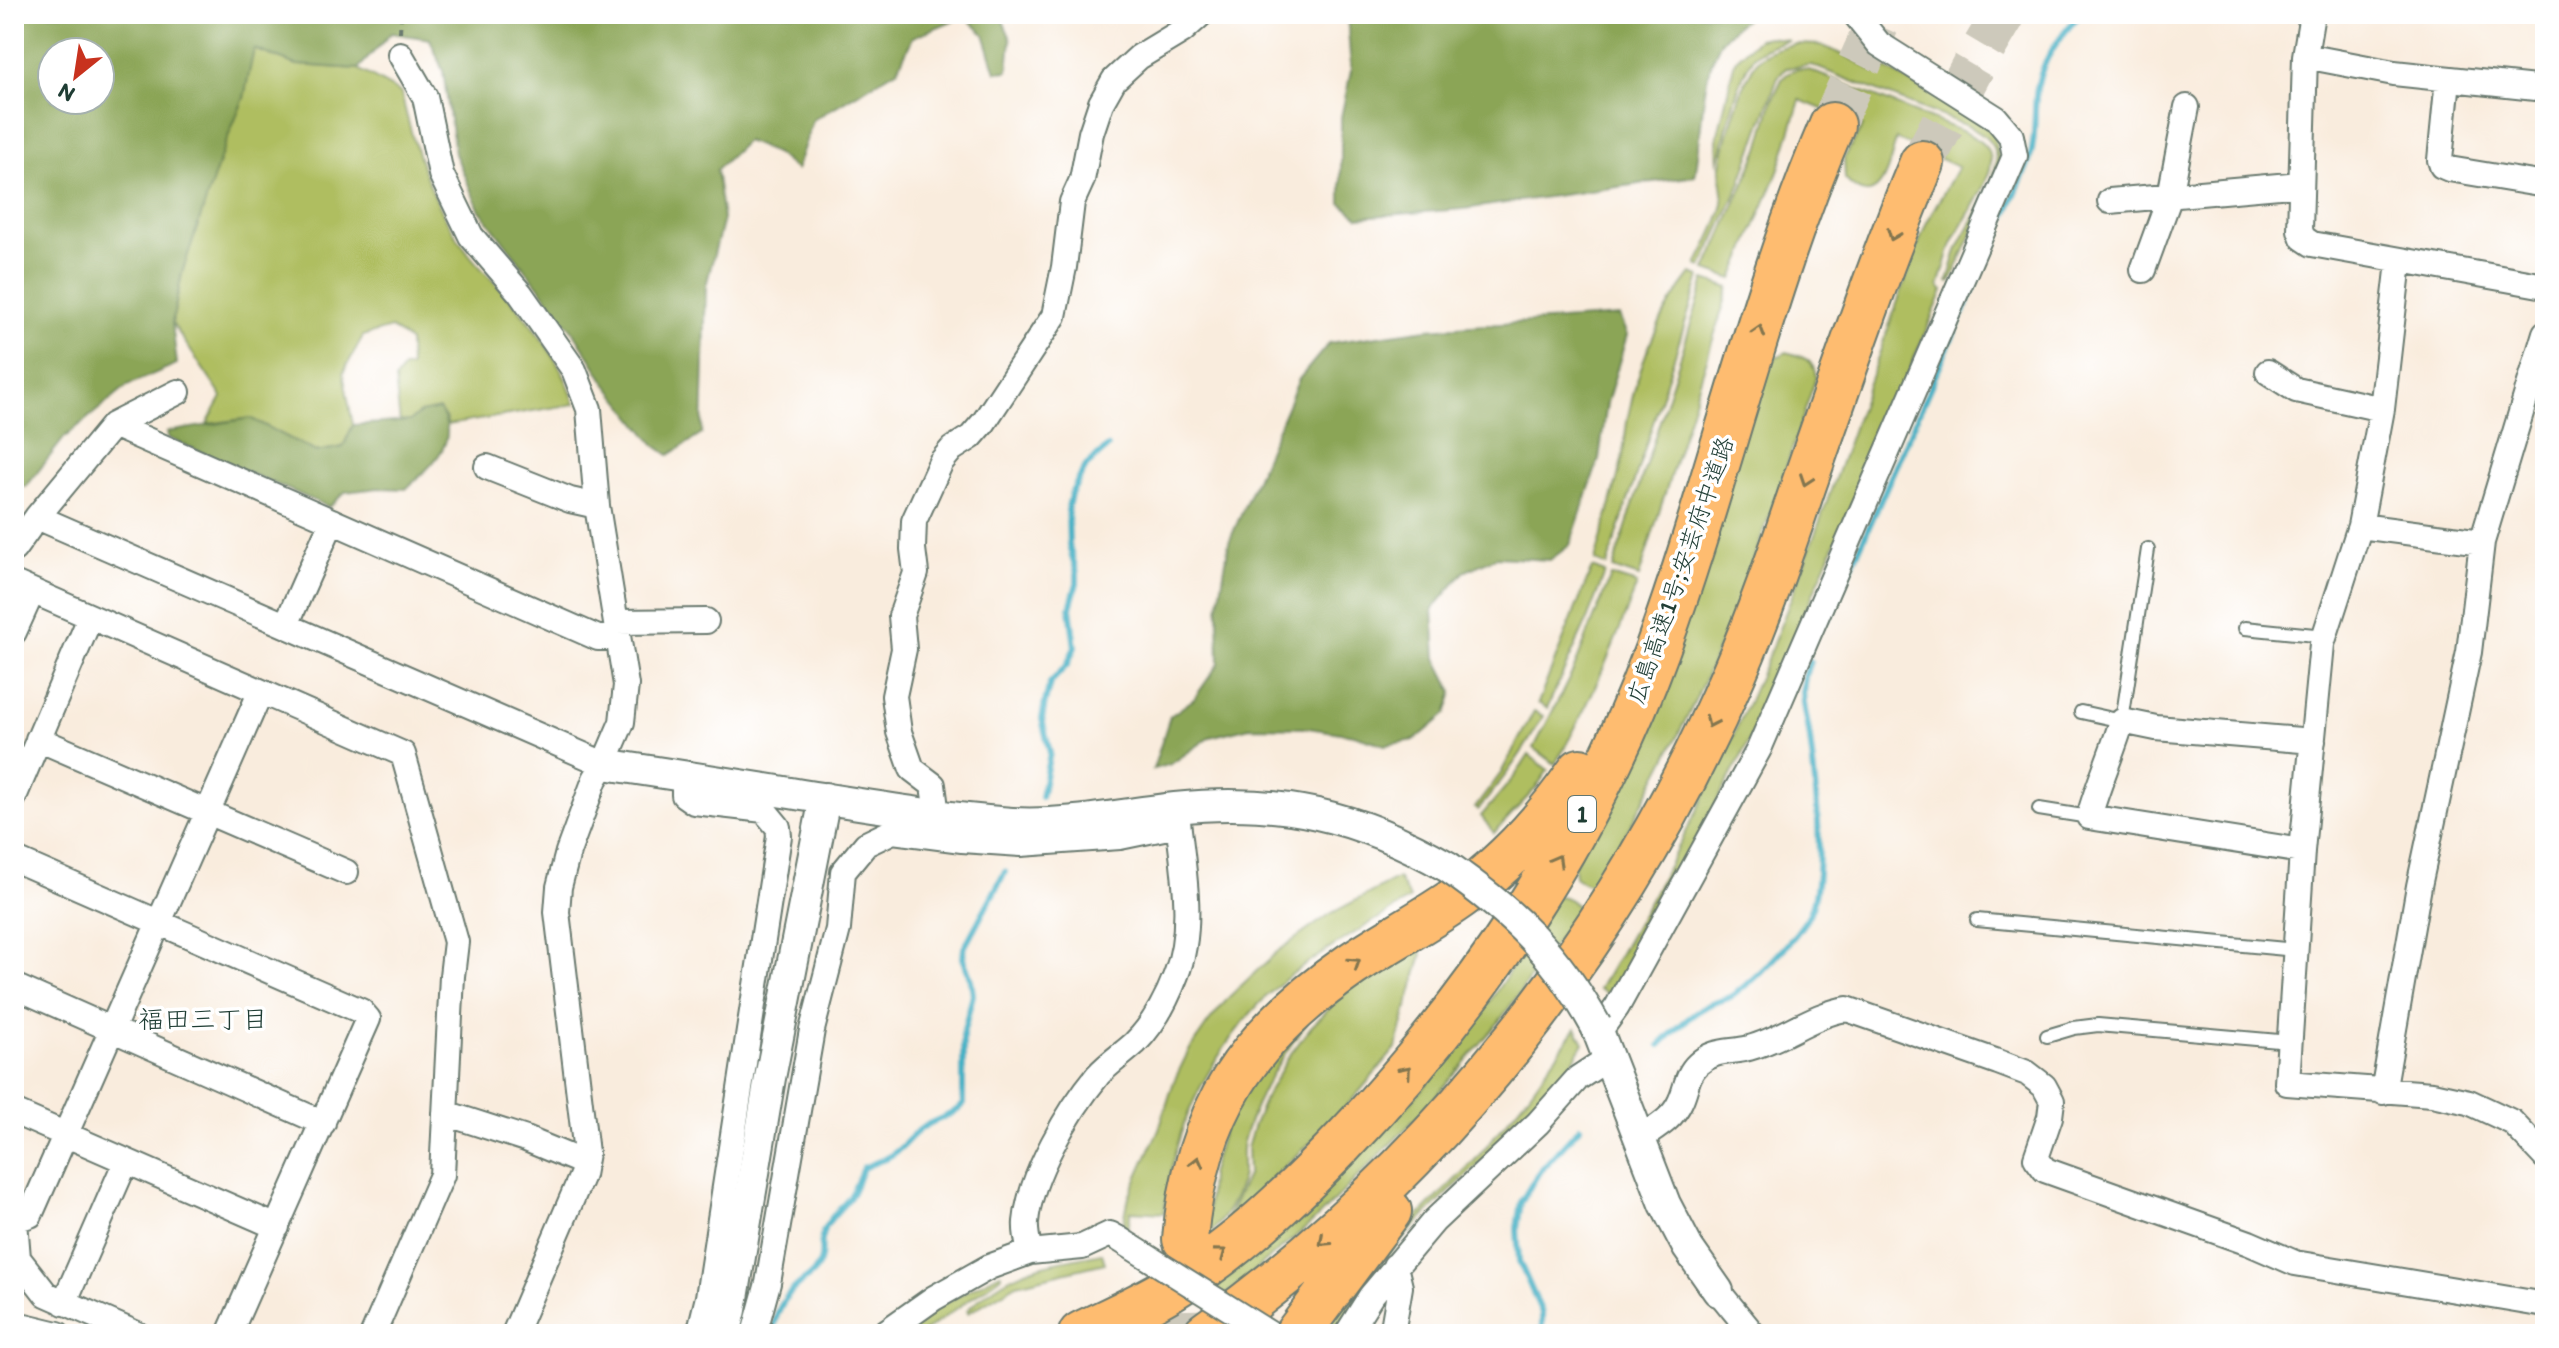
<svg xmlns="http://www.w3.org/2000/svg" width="2559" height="1348" viewBox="0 0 2559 1348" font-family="Itim,'Klee One',sans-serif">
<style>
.green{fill:#afbe61;stroke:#677e4a;stroke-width:2}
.forest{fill:#8ba557;stroke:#557146;stroke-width:2;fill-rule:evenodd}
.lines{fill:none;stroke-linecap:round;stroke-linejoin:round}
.stream{stroke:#47b1c5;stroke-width:6}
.motorway-tunnel{stroke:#cdc9bb;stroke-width:44;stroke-dasharray:44 22;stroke-linecap:butt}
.service-casing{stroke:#6b7a6f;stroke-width:16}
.minor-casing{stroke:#6b7a6f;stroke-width:28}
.tertiary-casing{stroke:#6b7a6f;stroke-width:34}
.motorway-casing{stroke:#6b7a6f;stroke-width:48}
.path{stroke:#6b7a6f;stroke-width:4;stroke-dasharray:6 6;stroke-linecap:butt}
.service{stroke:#fff;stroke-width:12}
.minor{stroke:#fff;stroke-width:24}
.tertiary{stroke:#fff;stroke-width:30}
.motorway{stroke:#febc70;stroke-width:44}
.minor-bridge-casing{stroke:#6b7a6f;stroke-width:28;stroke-linecap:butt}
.tertiary-bridge-casing{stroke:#6b7a6f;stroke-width:34;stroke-linecap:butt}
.minor-bridge{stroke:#fff;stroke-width:24}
.tertiary-bridge{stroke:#fff;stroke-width:30}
.oneway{stroke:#83764f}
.labels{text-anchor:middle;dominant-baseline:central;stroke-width:7;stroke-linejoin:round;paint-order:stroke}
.shield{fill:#fff;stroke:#627771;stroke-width:2}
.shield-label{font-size:22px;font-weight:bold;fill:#1f3d34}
.street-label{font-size:24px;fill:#1f3d34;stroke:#fff}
.neighbourhood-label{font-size:26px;fill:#1f3d34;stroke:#fff}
</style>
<rect width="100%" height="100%" fill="#fff"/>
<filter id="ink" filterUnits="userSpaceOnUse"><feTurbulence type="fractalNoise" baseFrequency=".0125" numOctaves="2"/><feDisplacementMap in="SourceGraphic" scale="16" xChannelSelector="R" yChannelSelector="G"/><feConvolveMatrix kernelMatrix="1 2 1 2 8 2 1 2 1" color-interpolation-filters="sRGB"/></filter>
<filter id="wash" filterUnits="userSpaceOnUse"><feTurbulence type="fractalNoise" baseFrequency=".006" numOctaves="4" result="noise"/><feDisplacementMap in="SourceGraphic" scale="32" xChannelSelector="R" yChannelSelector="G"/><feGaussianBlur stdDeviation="1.8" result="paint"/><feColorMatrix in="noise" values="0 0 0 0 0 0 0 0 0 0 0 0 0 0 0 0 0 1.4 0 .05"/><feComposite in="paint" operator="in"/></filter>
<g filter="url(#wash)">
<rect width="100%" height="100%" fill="#f9ecdd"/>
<!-- green -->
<path class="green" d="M1769 37 1789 40C1778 43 1764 47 1755 56 1738 74 1724 138 1718 164L1717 139 1735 60 1758 39Z
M1795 44 1821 45 1848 57 1876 73 1887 69 1986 127 1994 135 2000 161 1995 182 1950 283 1948 282C1951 270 1954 258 1959 246 1969 222 2005 176 1994 150 1989 137 1978 132 1967 126L1811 65 1786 68 1778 77 1739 187 1702 267 1697 265C1706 246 1719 224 1723 203 1725 190 1719 178 1721 166 1725 141 1743 73 1761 57 1772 49 1782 46 1795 44Z
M253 49 297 65 358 69 401 93C414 149 432 204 466 250 479 268 497 284 511 300 537 330 565 367 575 404L448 425 445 417 420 413 410 421 400 423 395 379 403 368H410L409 341 391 328 363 336 343 373 353 425 343 447 316 452 250 418 207 424 222 397 172 323 182 273 195 230 225 144 244 98Z
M1797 69 1809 70 1964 132C1976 138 1992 147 1991 163 1990 183 1961 224 1952 244 1947 258 1943 273 1939 287L1943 291 1761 715 1742 755 1612 996 1599 989C1669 871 1733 747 1783 619 1834 489 1877 355 1926 224L1958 167 1896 139C1890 163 1880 217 1845 179L1844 158 1863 126 1800 100 1778 172 1733 279 1706 270 1759 149 1773 98 1782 79 1789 72Z
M1691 274 1700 277 1607 566 1595 561C1604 528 1614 494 1622 460 1625 445 1625 428 1629 412 1640 361 1658 315 1691 274Z
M1705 280 1729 288 1639 577 1613 568Z
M1787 352C1804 358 1813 358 1816 377 1781 484 1745 593 1697 696 1668 758 1635 818 1601 878 1590 887 1586 885 1575 877L1574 867 1767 369 1774 358Z
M1592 568 1605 573 1585 625 1547 708 1538 703Z
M1611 576 1637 584C1614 646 1589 707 1555 764L1534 748 1573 671Z
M1534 711 1543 716C1525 751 1503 780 1478 810L1475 808 1501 773Z
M1529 755 1548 770 1535 789 1494 833 1481 816 1515 776Z
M1398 878 1410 899C1370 924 1329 947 1291 975 1240 1014 1194 1085 1177 1146 1170 1168 1167 1190 1164 1213L1131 1211 1128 1228 1123 1226 1129 1196 1159 1129 1174 1081 1188 1052 1208 1023 1229 997 1277 952 1330 914Z
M1557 896C1566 896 1576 902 1578 911L1498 1023 1424 1110 1314 1221 1223 1297 1214 1290C1291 1220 1370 1152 1437 1072 1483 1018 1519 955 1557 896Z
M1412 941 1422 954 1396 1048 1360 1091 1323 1131 1226 1221 1248 1173 1247 1148 1254 1124 1266 1096 1289 1056 1311 1027 1364 973Z
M1307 1023C1279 1059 1255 1098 1243 1142 1240 1154 1244 1167 1241 1179 1236 1200 1222 1221 1207 1237L1210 1175 1231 1103Z
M1576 1028 1584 1043C1542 1118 1468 1169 1410 1231 1381 1262 1357 1299 1333 1334H1323L1390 1244 1476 1159 1529 1094Z
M1102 1253 1105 1263 1017 1284 968 1313 967 1310C1011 1267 1045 1264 1102 1253Z
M1000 1273 1002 1276 921 1334H899L936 1308Z"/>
<!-- forest -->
<path class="forest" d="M14 14H1000L1011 39 1008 71 996 72 984 34 964 16 913 37 898 69 813 120 796 170 775 153 746 141 716 170 723 219 706 286 702 434 669 455 655 445 605 382 575 334 479 209 455 154 443 71 430 39 391 33 358 69 297 65 254 49 244 98 225 144 182 273 172 323 177 364 128 385 65 437 26 487H14ZM52 52H100V100H52Z
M1347 14H1751C1741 23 1725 33 1719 45 1699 83 1703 135 1695 176L1464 209 1359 217 1341 203V117L1351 71Z
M1619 316 1627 335 1607 403 1599 459 1570 545 1550 560 1496 557 1464 572 1433 609 1436 658 1453 692 1446 714 1415 740 1385 745 1354 735 1308 728 1250 727 1210 737 1171 764 1153 769 1170 716 1194 699 1219 663 1218 609 1229 542 1299 379 1329 343 1427 329Z
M439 409C463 442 429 467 406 489L379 488 345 492 329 507 168 438 167 432 250 418 316 452 343 447 353 425 410 421 420 413Z"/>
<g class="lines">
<!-- stream -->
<path class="stream" d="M1829 618 2029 162C2037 137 2033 113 2037 88 2043 57 2060 37 2080 14
M1041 797 1050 753 1042 719 1045 702 1050 683 1067 665 1075 647 1070 608 1077 583V573L1069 546 1068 508 1071 494 1086 466 1108 447
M1660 1045C1675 1031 1688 1016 1707 1006 1716 1001 1727 1000 1735 994 1761 973 1788 947 1806 920 1829 885 1815 781 1810 739 1806 707 1797 695 1810 661
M772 1334C776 1314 782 1298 798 1285 805 1279 812 1276 817 1268 825 1256 819 1245 823 1232 828 1218 842 1208 850 1197 856 1188 858 1178 863 1168 874 1162 887 1160 897 1151 907 1143 913 1133 925 1126 939 1118 953 1116 963 1104V1034L973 995 971 980 963 958 964 948 1005 872
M1542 1334V1313L1519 1261 1517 1228 1521 1202 1539 1172 1580 1127"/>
</g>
</g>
<g filter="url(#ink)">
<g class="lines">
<!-- motorway-tunnel -->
<path class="motorway-tunnel" d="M1832 125 1882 14
M1922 163 1972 68 2004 14
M1185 1244 1187 1334"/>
<defs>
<path id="service" d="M2245 628 2325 636
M2081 712 2122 721 2148 549
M2039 809 2089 817
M1977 920 2296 950
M2047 1036 2074 1028 2098 1025 2290 1042"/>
<path id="minor" d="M2312 14 2305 56 2300 230 2303 238 2312 244 2545 286
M400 54 425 97 441 174 471 236 520 293 574 370 589 409 597 506 626 685 622 722 604 764 595 779 568 852 559 887 557 912 586 1153 582 1175 514 1334
M2305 56 2394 73 2545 89
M2448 79 2440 160 2442 166 2449 169 2545 185
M2110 201 2301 184
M2399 262 2382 409 2360 526 2322 644 2302 851 2287 1083 2432 1094 2469 1102 2512 1122 2545 1157
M2143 270 2170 196 2187 107
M2268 372 2296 390 2382 409
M113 425 598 638H618
M487 467 570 500 597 506
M37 517 604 764
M2360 526 2482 542
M14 549 37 517 113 425 178 392
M14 583 403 754 456 942 452 976 442 1175 373 1334
M616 622 706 621
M286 625 332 521
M14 632 32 592
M38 739 346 872
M684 776V795L694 802 764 810 778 827 779 836 708 1297 699 1334
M14 797 90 618
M937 815 933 785 912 769 899 732 894 696 904 649 901 616 916 573 913 549 914 521 941 462 952 449 971 437 984 422 1054 316 1064 267 1072 202 1082 180 1091 133 1101 103 1114 80 1139 57 1182 31 1201 14
M2302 851 2089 817C2098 784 2112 754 2122 721L2156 728 2313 741
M14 859 361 1011 368 1019 229 1334
M14 986 323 1123
M1599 1032 1617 1007 1759 749 2015 156 2011 136 1996 118 1879 44 1855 14
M2383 1092 2419 886 2469 652 2482 542 2545 333
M14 1112 277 1227
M445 1113 526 1139 584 1163
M1640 1139C1655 1128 1672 1120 1680 1102 1687 1088 1686 1075 1698 1064 1714 1049 1730 1053 1749 1048 1783 1039 1813 1014 1847 1009L1998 1062 2027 1073 2044 1086 2052 1101 2050 1117 2036 1158 2045 1170 2249 1243 2295 1263 2545 1305
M14 1220 30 1215 260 693
M15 1221 18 1258 46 1294 137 1334
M1030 1252C1028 1243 1025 1232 1026 1222 1030 1176 1069 1110 1098 1075 1109 1063 1123 1054 1135 1043 1153 1025 1167 999 1176 975 1196 925 1182 863 1177 812
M1718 1291 1753 1334
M64 1303 126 1161
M16 1334 25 1326 58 1334
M754 1334 768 1283 812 1030 838 929 843 872 866 844 893 831 962 840 1021 844 1120 837 1178 825
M883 1334 934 1298 989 1267 1030 1252 1082 1247 1110 1234 1119 1239
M1347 1334 1371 1296 1434 1221 1538 1123 1578 1078 1610 1057
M1392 1334 1400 1287 1395 1266"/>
<path id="tertiary" d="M604 764C670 774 736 784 802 795 872 806 942 818 1012 823 1067 826 1121 814 1175 808 1279 797 1358 815 1448 867
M1596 1026 1665 1204 1688 1248 1718 1291
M725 1334 731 1310 770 1078 825 798"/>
<path id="motorway" d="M1185 1239C1196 1111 1247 1037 1351 965 1386 941 1424 922 1459 897 1508 863 1547 819 1580 771
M1081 1334C1112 1319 1144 1305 1173 1287 1236 1249 1291 1196 1341 1144 1477 1002 1589 835 1657 650 1720 477 1759 295 1832 125
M1206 1334C1439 1168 1622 935 1735 671 1761 611 1782 549 1803 487 1841 378 1878 269 1922 163
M1297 1334 1389 1211"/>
</defs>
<!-- service casing -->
<use href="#service" class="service-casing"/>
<!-- minor casing -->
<use href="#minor" class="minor-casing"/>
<!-- tertiary casing -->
<use href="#tertiary" class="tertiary-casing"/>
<!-- motorway casing -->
<use href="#motorway" class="motorway-casing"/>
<!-- path -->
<path class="path" d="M400 32 401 14"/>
<!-- service -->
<use href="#service" class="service"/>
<!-- minor -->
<use href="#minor" class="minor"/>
<!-- tertiary -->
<use href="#tertiary" class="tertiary"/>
<!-- motorway -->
<use href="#motorway" class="motorway"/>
<defs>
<path id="minor-bridge" d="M1119 1239 1270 1334"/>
<path id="tertiary-bridge" d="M1448 867C1514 913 1557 955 1596 1026"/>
</defs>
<!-- minor-bridge casing -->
<use href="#minor-bridge" class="minor-bridge-casing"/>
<!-- tertiary-bridge casing -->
<use href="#tertiary-bridge" class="tertiary-bridge-casing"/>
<!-- minor-bridge -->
<use href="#minor-bridge" class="minor-bridge"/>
<!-- tertiary-bridge -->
<use href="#tertiary-bridge" class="tertiary-bridge"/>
</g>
<!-- one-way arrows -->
<defs><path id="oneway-chevron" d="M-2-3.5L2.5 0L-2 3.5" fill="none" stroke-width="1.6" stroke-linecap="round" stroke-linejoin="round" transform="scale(2)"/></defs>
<g class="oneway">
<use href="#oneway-chevron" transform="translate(1893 235) rotate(111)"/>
<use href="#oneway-chevron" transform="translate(1759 331) rotate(-73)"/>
<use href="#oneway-chevron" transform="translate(1806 480) rotate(109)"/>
<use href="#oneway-chevron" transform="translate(1711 722) rotate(115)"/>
<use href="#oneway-chevron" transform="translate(1557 860) rotate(-61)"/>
<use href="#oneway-chevron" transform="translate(1355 963) rotate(-33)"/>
<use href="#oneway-chevron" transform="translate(1406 1071) rotate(-49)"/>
<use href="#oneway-chevron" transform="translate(1197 1162) rotate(-76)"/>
<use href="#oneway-chevron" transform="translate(1324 1241) rotate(138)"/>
<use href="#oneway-chevron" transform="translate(1221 1253) rotate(-37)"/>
</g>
</g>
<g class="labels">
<!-- shield labels -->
<rect class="shield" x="1568" y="796" width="28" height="36" rx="6"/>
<g class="shield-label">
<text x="1582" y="814">1</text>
</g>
<!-- street labels -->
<g class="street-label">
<text transform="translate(1680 570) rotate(-71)">広島高速1号;安芸府中道路</text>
</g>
<!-- neighbourhood labels -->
<g class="neighbourhood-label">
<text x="203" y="1019">福田三丁目</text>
</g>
</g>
<!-- margin -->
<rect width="2559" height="1348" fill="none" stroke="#fff" stroke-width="48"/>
<!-- north arrow -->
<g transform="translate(76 76) rotate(210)"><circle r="38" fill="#ffffff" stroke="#a5b1ae" stroke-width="2"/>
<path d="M0-6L14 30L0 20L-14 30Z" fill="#c8321e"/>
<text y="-12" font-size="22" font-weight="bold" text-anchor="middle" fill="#1f3d34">N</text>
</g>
</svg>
